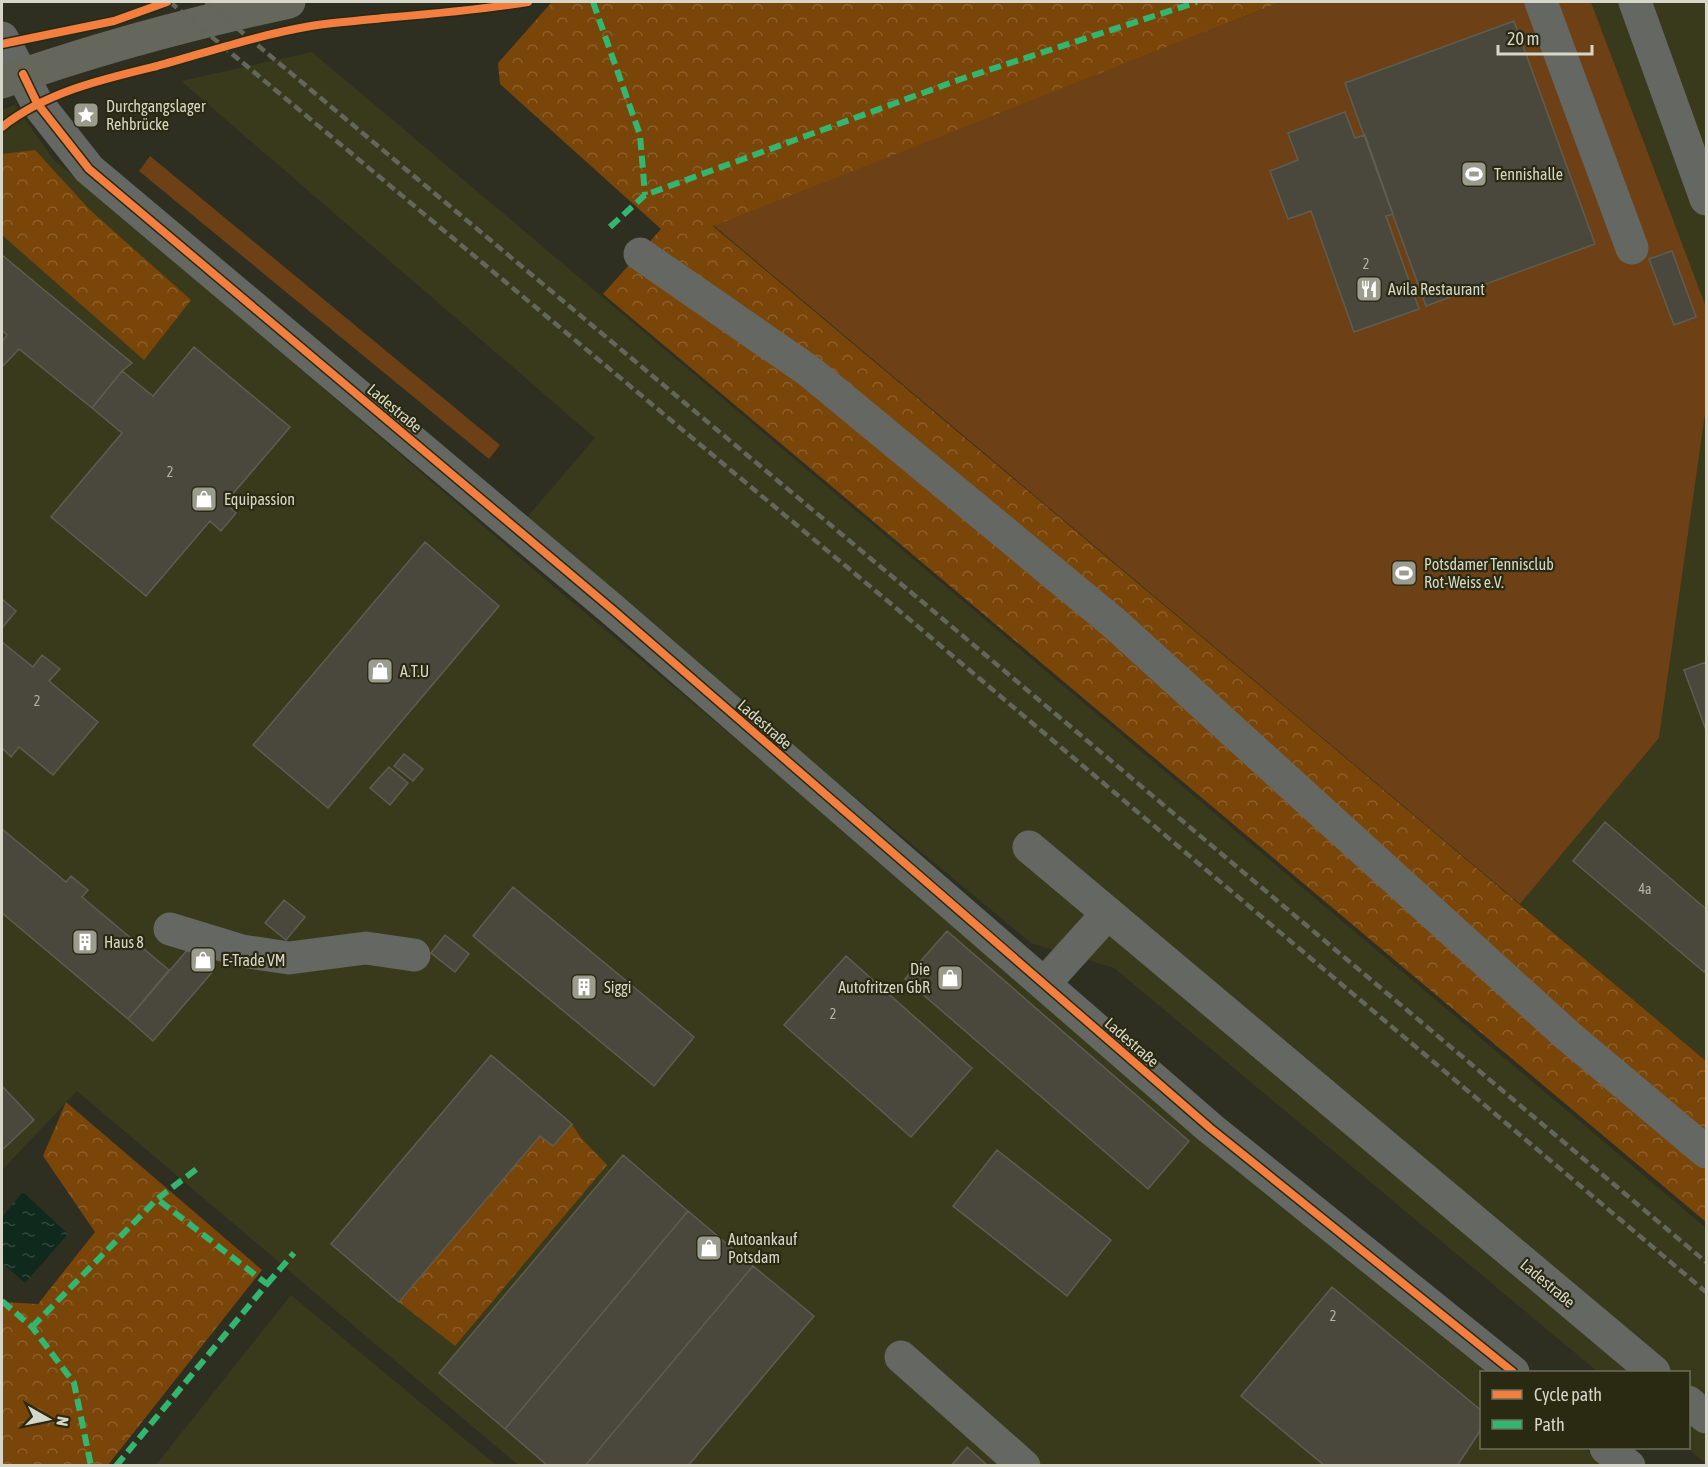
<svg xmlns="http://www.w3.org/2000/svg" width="1708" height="1467" viewBox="0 0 1708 1467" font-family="'Asap Condensed',sans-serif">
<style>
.built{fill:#393a1b}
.green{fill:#6d4115}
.forest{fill:url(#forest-crowns)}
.water{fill:url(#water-ripples)}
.building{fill:#4a473c;stroke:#5f5d51;stroke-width:1.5}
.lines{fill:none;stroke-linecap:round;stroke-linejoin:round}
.minor{stroke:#656762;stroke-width:33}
.major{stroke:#65675d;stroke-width:33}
.rail{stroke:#64665c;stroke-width:4.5;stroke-dasharray:9 4.5;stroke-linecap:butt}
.quiet{stroke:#33b770;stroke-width:6;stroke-dasharray:12 6;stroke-linecap:butt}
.cycleway-casing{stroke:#292a11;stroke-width:11}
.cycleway{stroke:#f27e40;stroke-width:8}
.labels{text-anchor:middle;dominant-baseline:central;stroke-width:4.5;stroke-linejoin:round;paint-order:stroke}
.number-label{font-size:14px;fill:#b3b3a5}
.poi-label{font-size:16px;fill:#d6d7c8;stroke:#292a11;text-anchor:start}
.street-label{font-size:16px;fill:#d6d7c8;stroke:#292a11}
</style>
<defs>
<pattern id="forest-crowns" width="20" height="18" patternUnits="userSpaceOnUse" patternTransform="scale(1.5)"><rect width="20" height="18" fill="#7a4509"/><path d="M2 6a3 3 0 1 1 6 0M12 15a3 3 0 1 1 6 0" fill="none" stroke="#8c5f2b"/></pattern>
<pattern id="water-ripples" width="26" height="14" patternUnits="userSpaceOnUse" patternTransform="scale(1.5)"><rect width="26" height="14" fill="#0f2a1d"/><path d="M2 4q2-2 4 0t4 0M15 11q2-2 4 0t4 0" fill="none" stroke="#31483c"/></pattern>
</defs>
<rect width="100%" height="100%" fill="#2e2f21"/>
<!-- built -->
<path class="built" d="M1591 2H1706V307Z
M312 52 1706 1228V1464L1687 1448 1688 1372H1598L1114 968 1031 943 523 522 595 438 181 81Z
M15 105 53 159 238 315 553 586 1493 1372H1482V1448H1584L1606 1465H518L77 1091 2 1170V110Z
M1706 407V1061L1520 904 1659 738Z
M291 1295 496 1465H156Z"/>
<!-- green -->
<path class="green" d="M1281 2H1591L1706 307V407L1659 738 1520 904 713 225Z
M150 156 500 445 489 459 139 171Z"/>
<!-- forest -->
<path class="forest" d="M559 2H1281L713 226 1706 1061V1222L603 294 661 229 500 84 498 63 551 3Z
M35 150 90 210 191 300 144 360 2 235V154Z
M66 1102 262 1270 108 1465H2V1302L38 1304 95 1232 43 1156Z
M572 1124 581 1138 607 1165 455 1346 399 1302 540 1136 553 1146Z"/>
<!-- water -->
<path class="water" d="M23 1192 68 1234 25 1283 2 1263V1217Z"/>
<!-- building -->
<path class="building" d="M1514 21 1595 244 1426 306 1345 83Z
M1345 112 1355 138 1365 135 1393 214 1386 216 1419 309 1354 332 1311 211 1288 219 1270 171 1298 160 1288 133Z
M1672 251 1696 317 1674 325 1649 259Z
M2 255 132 363 122 371 92 408 19 349 2 367V342L7 335 2 331Z
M194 347 290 427 225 503 236 513 221 531 210 521 146 596 51 517 122 433 92 408 122 371 153 396Z
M425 542 499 606 328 808 253 745Z
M2 599 16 611 2 628Z
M2 642 33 667 42 655 60 669 49 681 98 722 53 775 19 747 11 757 2 748Z
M1706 662V730L1684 670Z
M404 754 423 769 413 781 394 766Z
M389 767 408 783 390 805 370 788Z
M1605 822 1706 909V969L1704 972 1573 861Z
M2 829 66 882 71 876 88 890 82 897 169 970 128 1019 2 913Z
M513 887 694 1037 654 1086 473 936Z
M284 900 305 917 286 940 265 923Z
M947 931 1189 1141 1148 1189 905 979Z
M445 935 469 954 455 972 431 953Z
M189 948 214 970 153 1041 128 1019Z
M846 956 972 1068 911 1137 784 1025Z
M491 1055 572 1124 553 1146 540 1136 399 1302 331 1244Z
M2 1086 34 1120 2 1150Z
M997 1150 1111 1240 1067 1296 953 1206Z
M623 1155 688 1211 505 1429 439 1373Z
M688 1211 753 1266 585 1466H548L505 1429Z
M753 1266 814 1316 688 1466H585Z
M1332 1287 1482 1411V1428L1457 1466H1325L1241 1396Z
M967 1447 988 1466H951Z"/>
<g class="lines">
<!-- minor -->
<path class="minor" d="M1541 2 1632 248
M1635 2 1706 199
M2 38 37 103 89 169 613 610 1210 1128 1513 1372
M640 254 809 371 1114 623 1567 1035 1706 1152
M1029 847 1654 1372
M170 929 242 951 289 958 366 948 414 955
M1044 984 1108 913
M901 1357 1024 1466
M1688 1402 1706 1417
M1606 1448 1629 1466"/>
<!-- major -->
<path class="major" d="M2 82C95 49 192 23 289 2"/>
<!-- rail -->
<path class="rail" d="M170 2 890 603 1706 1292
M206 2 919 599 1706 1262"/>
<!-- quiet -->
<path class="quiet" d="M593 2 640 135 645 195
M610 227 645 195 961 79 1197 2
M267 1284 294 1253
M2 1301 32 1327 74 1383 91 1466
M32 1327 157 1199 198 1168
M116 1466 267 1284 157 1199"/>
<defs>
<path id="cycleway" d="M2 44 114 21 167 2
M23 74 37 103 89 169 613 610 1210 1128 1513 1372
M2 127C46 92 103 79 157 66 208 52 258 35 311 26 335 22 359 21 383 18 431 14 480 10 528 2"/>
</defs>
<!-- cycleway casing -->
<use href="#cycleway" class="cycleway-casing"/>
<!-- cycleway -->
<use href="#cycleway" class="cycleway"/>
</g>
<!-- icons -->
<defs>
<symbol id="sight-square" viewBox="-11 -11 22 22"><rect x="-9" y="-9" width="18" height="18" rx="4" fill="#9b9c8e" stroke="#292a11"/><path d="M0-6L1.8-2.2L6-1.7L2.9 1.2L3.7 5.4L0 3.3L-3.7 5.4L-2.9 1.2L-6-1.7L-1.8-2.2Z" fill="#fff"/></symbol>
<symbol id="stadium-square" viewBox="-11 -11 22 22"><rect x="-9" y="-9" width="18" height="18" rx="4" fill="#9b9c8e" stroke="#292a11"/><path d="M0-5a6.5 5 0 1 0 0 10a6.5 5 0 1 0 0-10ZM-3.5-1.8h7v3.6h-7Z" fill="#fff"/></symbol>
<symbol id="restaurant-square" viewBox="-11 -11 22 22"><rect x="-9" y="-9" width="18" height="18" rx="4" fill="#9b9c8e" stroke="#292a11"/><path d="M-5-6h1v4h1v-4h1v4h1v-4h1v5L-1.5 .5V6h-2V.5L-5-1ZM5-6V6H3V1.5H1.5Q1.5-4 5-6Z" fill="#fff"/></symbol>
<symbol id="shop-square" viewBox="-11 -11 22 22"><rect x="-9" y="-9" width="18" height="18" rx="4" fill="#9b9c8e" stroke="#292a11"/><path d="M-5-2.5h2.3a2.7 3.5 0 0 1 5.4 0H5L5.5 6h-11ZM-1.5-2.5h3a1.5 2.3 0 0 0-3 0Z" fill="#fff"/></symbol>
<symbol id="building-square" viewBox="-11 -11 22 22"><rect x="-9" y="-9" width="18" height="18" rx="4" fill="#9b9c8e" stroke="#292a11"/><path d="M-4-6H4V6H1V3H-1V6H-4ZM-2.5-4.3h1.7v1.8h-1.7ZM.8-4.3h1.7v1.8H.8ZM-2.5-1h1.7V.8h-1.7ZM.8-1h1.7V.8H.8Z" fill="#fff"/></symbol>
</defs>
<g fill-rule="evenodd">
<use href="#sight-square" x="71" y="100" width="30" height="30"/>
<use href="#stadium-square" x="1459" y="159" width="30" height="30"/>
<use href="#restaurant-square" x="1354" y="274" width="30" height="30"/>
<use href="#shop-square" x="189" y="484" width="30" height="30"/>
<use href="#stadium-square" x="1389" y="558" width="30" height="30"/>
<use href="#shop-square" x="365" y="656" width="30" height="30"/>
<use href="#building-square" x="70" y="927" width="30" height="30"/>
<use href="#shop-square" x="188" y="945" width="30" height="30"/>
<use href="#shop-square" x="935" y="963" width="30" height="30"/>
<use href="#building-square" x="569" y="972" width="30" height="30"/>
<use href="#shop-square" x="694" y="1233" width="30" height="30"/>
</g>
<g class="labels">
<!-- number labels -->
<g class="number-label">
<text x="1366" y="264">2</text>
<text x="170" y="472">2</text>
<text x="37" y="701">2</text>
<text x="1645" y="889">4a</text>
<text x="833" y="1014">2</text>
<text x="1333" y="1316">2</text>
</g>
<!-- poi labels -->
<g class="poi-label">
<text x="106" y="106">Durchgangslager<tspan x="106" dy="18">Rehbrücke</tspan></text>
<text x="1494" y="174">Tennishalle</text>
<text x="1388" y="289">Avila Restaurant</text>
<text x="224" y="499">Equipassion</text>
<text x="1424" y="564">Potsdamer Tennisclub<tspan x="1424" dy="18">Rot-Weiss e.V.</tspan></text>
<text x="400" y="671">A.T.U</text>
<text x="104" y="942">Haus 8</text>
<text x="222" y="960">E-Trade VM</text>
<text x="930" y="969" text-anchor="end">Die<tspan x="930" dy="18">Autofritzen GbR</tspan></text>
<text x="604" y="987">Siggi</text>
<text x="728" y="1239">Autoankauf<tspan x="728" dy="18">Potsdam</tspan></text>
</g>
<!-- street labels -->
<g class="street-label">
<text transform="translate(395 408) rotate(40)">Ladestraße</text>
<text transform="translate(765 724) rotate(41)">Ladestraße</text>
<text transform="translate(1132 1042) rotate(41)">Ladestraße</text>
<text transform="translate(1548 1283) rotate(40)">Ladestraße</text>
</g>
</g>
<!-- border -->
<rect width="1708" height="1467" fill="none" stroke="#d6d7c8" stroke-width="6"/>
<!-- legend -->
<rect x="1480" y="1371" width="210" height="78" fill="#292a11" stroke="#6e6f5a" stroke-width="1.5"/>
<rect x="1492" y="1390" width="30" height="9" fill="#f27e40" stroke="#6e6f5a" stroke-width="1.5"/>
<text x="1534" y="1401" font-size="18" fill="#d6d7c8">Cycle path</text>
<rect x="1492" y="1420" width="30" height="9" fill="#33b770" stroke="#6e6f5a" stroke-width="1.5"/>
<text x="1534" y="1431" font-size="18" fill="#d6d7c8">Path</text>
<!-- north arrow -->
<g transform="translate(48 1419) rotate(99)" stroke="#292a11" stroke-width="4.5" paint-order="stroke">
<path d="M0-4.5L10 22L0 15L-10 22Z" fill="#d6d7c8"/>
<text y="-9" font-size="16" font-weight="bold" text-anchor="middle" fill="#d6d7c8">N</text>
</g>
<!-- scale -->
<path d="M1498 45v9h94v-9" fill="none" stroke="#d6d7c8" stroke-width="3"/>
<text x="1507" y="45" font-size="18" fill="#d6d7c8" stroke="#292a11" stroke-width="4.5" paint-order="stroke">20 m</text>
</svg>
